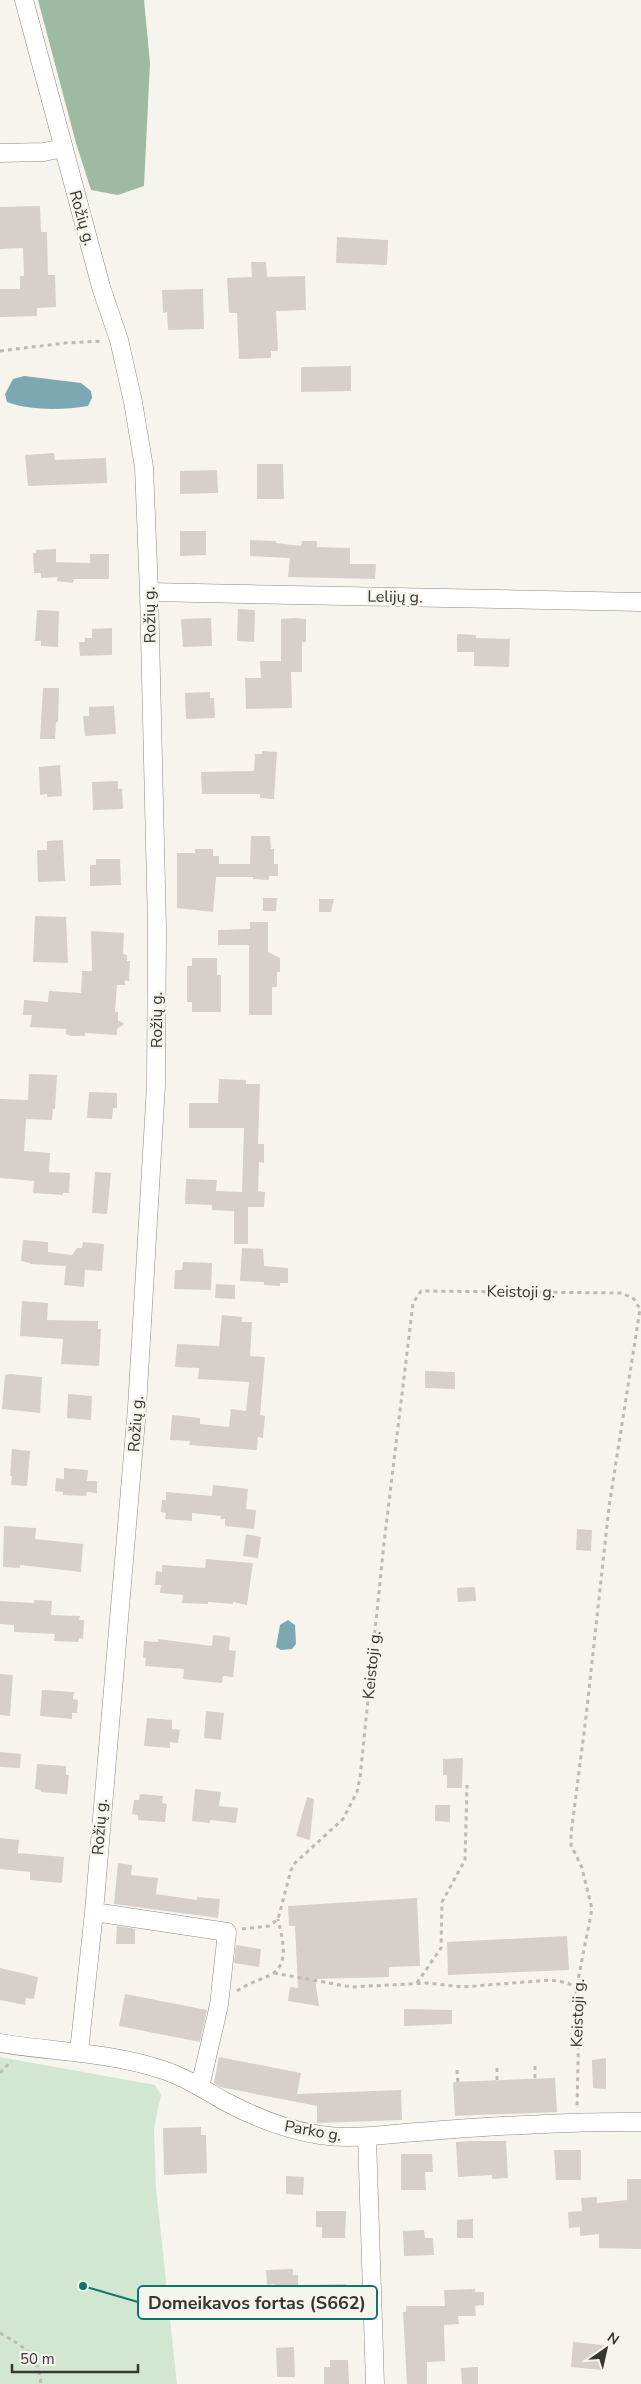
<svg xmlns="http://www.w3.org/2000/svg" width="641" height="2384" viewBox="0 0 641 2384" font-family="'Nunito Sans',sans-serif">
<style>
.green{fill:#d1e7d2}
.forest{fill:#9ebba1}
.water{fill:#7ca8b1}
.building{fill:#d7cfcb}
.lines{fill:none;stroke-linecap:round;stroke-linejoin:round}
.minor-casing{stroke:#8d8a83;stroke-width:19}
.path{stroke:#bdbab5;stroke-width:3;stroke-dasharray:4 4;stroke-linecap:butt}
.minor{stroke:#fff;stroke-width:18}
.labels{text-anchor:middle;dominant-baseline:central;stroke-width:5;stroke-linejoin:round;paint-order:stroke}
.street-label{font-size:16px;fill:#363532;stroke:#f7f4ed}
.leader{fill:none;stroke:#0f766e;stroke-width:2}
.callout-dot{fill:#0f766e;stroke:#f7f4ed;stroke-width:2}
.callout{fill:#f7f4ed;stroke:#0f766e;stroke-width:2}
.callout-label{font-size:18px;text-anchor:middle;font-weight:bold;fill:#363532}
</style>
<rect width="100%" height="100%" fill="#f7f4ed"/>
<!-- green -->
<path class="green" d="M0 2057 155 2085 161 2095 154 2128 156 2188 177 2384H0Z"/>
<!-- forest -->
<path class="forest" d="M38 0H144L150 63 144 186 118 195 91 190 76 143Z"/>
<!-- water -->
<path class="water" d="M24 376 81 383 91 391 92 398 88 406C63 410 31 411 7 402L5 394 13 379Z
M288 1620 295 1625 296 1644 292 1649 281 1650 276 1647 280 1625Z"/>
<!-- building -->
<path class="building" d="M40 206 41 232H47L48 275H55L56 307 37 308V316L0 317V289H20V276H24L23 248 0 249V207Z
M337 237 388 240 387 265 336 263Z
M251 262H266L267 277 305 276 306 310 276 311 278 351H271V358L239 359 237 313H229L227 278 252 277Z
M203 289 204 329 168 330 167 312 163 313 162 290Z
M351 366V391L301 392V367Z
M54 453 55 460 106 458 107 483 28 486 25 455Z
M257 464H283L284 499H257Z
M217 470 218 493 180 494V471Z
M180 531H206V555L180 556Z
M250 540 276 541V543L301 546 302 541H317V547L350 548V564H376L375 579 288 577 290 558 250 556Z
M56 549V562L90 563V554H109V579H74L73 583 57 581 58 577 41 578V573H34L33 553H36V550Z
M238 609 255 610 254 642 237 641Z
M37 610 59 611 58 647 41 646V641H35Z
M211 618 212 646 183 647 181 619Z
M294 618 306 619V642H302V672H291L292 708 246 709 245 678H261L260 661H281V619Z
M112 628V655L80 656 79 642H85V638H92V629Z
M457 634 476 635V638L510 639 509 667 474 666V652H457Z
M43 688H59L58 722H56L55 739H40Z
M210 692V698H214L215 718 186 719 185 693Z
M114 706 116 734 85 736 83 716H89V707Z
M262 751 277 752 274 799 260 798V794H202L201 772 254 771 255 754H262Z
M60 765 62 796 47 797V794L40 795 39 767Z
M118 781V789H122L123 809 93 810 92 782Z
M251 836H270L271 849H274V864H278V876H269V880L253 879V877H216L213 912 177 908V853H195V849H213V856H219V864H250Z
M63 840 65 881 38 882 37 850H47V841Z
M96 859H120L121 885 90 886V865H96Z
M263 898H277L276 911H263Z
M319 899H334L331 912H319Z
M35 916 66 917 68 963 33 962Z
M250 922H268V952L280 958V972H277V987H272V1015H249V945H218V930L250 929Z
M91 931 124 933 123 954 127 955V961H130L129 981 125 980V985H117L115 1012H118V1020L124 1024 117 1029V1035L85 1033V1036H71L66 1034V1029L30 1027 32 1015H23L24 1000 48 1002 49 991 81 993 82 971H92Z
M192 958H217V975H221V1012H192V1002H187V966H192Z
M29 1074 57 1075 55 1109H53L52 1120 26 1119 24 1151 50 1153 49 1172 70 1173 69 1193H63V1195L33 1193 34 1181 0 1178V1099L28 1100Z
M219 1079 246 1080V1084H260L258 1144H264V1163L259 1162 258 1191 265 1192 264 1207H248V1244H234V1211L212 1210V1205L185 1204 186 1179 217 1180 216 1191 242 1192 244 1128H189V1103H218Z
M89 1092 117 1093V1108H113L112 1119 87 1118Z
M95 1172 111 1173 107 1214 92 1213Z
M23 1240 48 1242V1252L72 1255 77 1248H82L83 1242 104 1244 102 1271 85 1270 84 1287 64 1285 66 1266 30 1264V1263L21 1261Z
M242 1248 263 1249 264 1266 288 1268V1283H280V1286L264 1285V1282L240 1281Z
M183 1262 212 1263 211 1290 174 1289 175 1270H182Z
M216 1284 235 1285V1299L215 1298Z
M22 1301 48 1303 47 1320 98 1321V1329H101L99 1366 61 1364 63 1339 20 1336Z
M222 1315 242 1317V1322H252L250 1356 265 1357 260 1415 265 1416 263 1438 258 1437 257 1450 189 1445 190 1441 170 1440 172 1415 200 1418V1424L229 1427 231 1409 246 1411 249 1382 198 1379 199 1368 175 1367 177 1344 219 1346Z
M425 1371 455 1372V1389L425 1388Z
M10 1374 42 1377 40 1413 2 1409 5 1375Z
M68 1394 92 1396 91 1420 67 1418Z
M12 1449 30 1451 27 1486 11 1485 12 1476H10Z
M64 1468 88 1470 87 1481H97V1493L87 1492 86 1496 63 1495V1492L55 1491 56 1478 64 1479Z
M213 1485 248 1489 246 1509 256 1510 254 1529 225 1526V1519H220L221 1516 192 1513V1521L165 1519 166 1513 161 1512 162 1500H166V1492L212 1496Z
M4 1526 36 1528 35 1539 83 1544 81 1572 20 1565V1568L3 1567Z
M577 1529 592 1530 591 1551 576 1550Z
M246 1534 261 1537 258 1558 243 1556Z
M206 1559 253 1563 247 1605 233 1602V1604L208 1602V1604L182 1603 183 1595 160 1593 161 1585H155L156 1571 162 1572V1565L205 1568Z
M475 1587 476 1601 458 1602 457 1588Z
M34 1600 52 1601 51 1615 80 1616 79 1620H84L83 1639 79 1638 78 1642 54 1641 55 1634 14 1632V1625L0 1624V1601L34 1603Z
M213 1635 230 1637 229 1650 236 1651 233 1677 223 1676 222 1683 183 1679 184 1669 145 1666 146 1658H143L144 1641 158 1642V1639L212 1646Z
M0 1674 13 1675 10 1716 0 1715Z
M42 1690 74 1692 73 1699 78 1700 77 1713H72V1719L40 1716Z
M206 1711 224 1713 221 1740 204 1738Z
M147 1718 172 1720V1729L180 1730 178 1743 170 1742V1748L144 1746Z
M0 1752 21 1754 20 1768 0 1767Z
M463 1758 462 1788H447V1775H443V1759Z
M37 1764 66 1766V1775H69L67 1794 41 1792V1790L35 1789Z
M195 1789 221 1792 219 1806 238 1808 236 1823 210 1820V1823L192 1821Z
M140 1794 163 1796 162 1803 167 1804 165 1822 138 1820V1815L132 1814 134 1800H139Z
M307 1797 314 1799 310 1840 296 1836Z
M435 1805H450V1822L435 1821Z
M0 1838 19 1840 18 1853 64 1857 62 1883 30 1880V1872L0 1869Z
M118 1863 132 1865 131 1875 158 1878 156 1894 197 1900V1897L220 1899 218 1918 114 1904Z
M417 1898 420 1966 389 1967V1977L315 1979 319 2006 288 2001 290 1987 298 1988 295 1926H289L288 1906Z
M117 1926 135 1929V1944H116Z
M567 1936 569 1970 448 1975 447 1942Z
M236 1945 261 1949 259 1967 234 1963Z
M0 1968 38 1977 34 1999 26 1998 25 2005 0 2000Z
M125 1994 207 2010 200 2042 119 2026Z
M404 2009 452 2010V2024L404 2026Z
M219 2057 301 2073 297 2094 401 2090 402 2120 317 2123V2106L220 2087 214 2083Z
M606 2058V2089L593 2088 592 2060Z
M555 2078 557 2112 455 2116 453 2082Z
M201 2127V2135H206L207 2173 164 2175 163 2128Z
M472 2141H506L508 2178 492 2179V2175L458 2177 456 2142Z
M554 2150H581V2180H556Z
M401 2154H432L433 2172H425L426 2190H401Z
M286 2176 304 2177 303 2195 286 2194Z
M627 2179H641V2249L599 2248V2234L580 2236V2227L569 2228 568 2212 582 2211 581 2198 597 2197V2203L627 2200Z
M316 2211H346L345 2238H322V2227H316Z
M473 2219V2238H457V2220Z
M424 2230 425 2238H433L434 2255 404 2256 403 2231Z
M293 2269V2275H298V2291H275V2284L267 2285 266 2270Z
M346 2284 347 2310H329L328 2302H322V2299H299V2285Z
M475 2289V2292H484V2305L475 2306 476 2316H458L459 2324 444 2325 445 2361 427 2362V2384H407L403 2312H406V2306H445L444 2290Z
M573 2342 604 2345 602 2370 571 2367Z
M294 2347 295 2377H277L276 2348Z
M330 2360H348L349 2384H324V2367H330Z
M478 2367V2384H462L461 2368Z"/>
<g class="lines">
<defs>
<path id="minor" d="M24 0 101 287 119 340 133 402 144 467 149 592 157 928 156 1085 137 1408 94 1912 79 2052
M0 153 44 152 63 148
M149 592 641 602
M94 1912 227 1932 219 2005 200 2087
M0 2043C54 2052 108 2052 160 2069 183 2076 203 2089 224 2101 254 2117 286 2130 320 2135 353 2140 385 2134 418 2132 492 2126 567 2121 641 2122
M367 2137 375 2384"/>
</defs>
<!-- minor casing -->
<use href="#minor" class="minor-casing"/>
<!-- path -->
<path class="path" d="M0 351 65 343 103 341
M242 1929 269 1926 278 1919 291 1870 295 1863 343 1819 357 1792 360 1778 384 1543 413 1303 421 1291 622 1293 634 1299 640 1309 609 1507 586 1717 571 1834V1845L582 1868 592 1909 576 1990 579 2019 577 2108
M274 1973 351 1987 428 1983 462 1987 551 1980 568 1983 576 1989
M417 1983 441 1948 442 1902 465 1860 467 1785
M237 1991C248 1983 261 1980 272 1974 291 1962 281 1935 278 1919
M535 2066V2081
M497 2068V2083
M457 2070 458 2084
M0 2073 11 2061
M0 2333C24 2347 38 2354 41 2384"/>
<!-- minor -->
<use href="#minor" class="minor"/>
</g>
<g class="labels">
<!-- street labels -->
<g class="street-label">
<text transform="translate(82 218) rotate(74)">Rožių g.</text>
<text transform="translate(395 597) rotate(1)">Lelijų g.</text>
<text transform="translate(150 615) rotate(-91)">Rožių g.</text>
<text transform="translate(157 1020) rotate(-90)">Rožių g.</text>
<text transform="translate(521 1292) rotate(1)">Keistoji g.</text>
<text transform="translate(136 1424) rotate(-86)">Rožių g.</text>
<text transform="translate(372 1665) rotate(-84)">Keistoji g.</text>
<text transform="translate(100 1827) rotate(-86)">Rožių g.</text>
<text transform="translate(578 2013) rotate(-88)">Keistoji g.</text>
<text transform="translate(313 2131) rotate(10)">Parko g.</text>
</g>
</g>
<!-- callouts -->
<path class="leader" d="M83 2286L138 2302"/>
<circle class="callout-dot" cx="83" cy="2286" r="5"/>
<rect class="callout" x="138" y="2286" width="239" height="33" rx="5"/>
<g class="callout-label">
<text x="257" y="2309">Domeikavos fortas (S662)</text>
</g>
<!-- north arrow -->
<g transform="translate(606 2349) rotate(34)" stroke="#f7f4ed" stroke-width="4" paint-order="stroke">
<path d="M0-4L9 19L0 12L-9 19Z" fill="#363532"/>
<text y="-8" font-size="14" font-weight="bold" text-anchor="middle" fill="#363532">N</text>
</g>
<!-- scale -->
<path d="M12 2364v8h126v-8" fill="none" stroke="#363532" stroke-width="2.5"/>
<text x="20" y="2364" font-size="15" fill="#363532" stroke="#f7f4ed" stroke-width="4" paint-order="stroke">50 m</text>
</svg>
